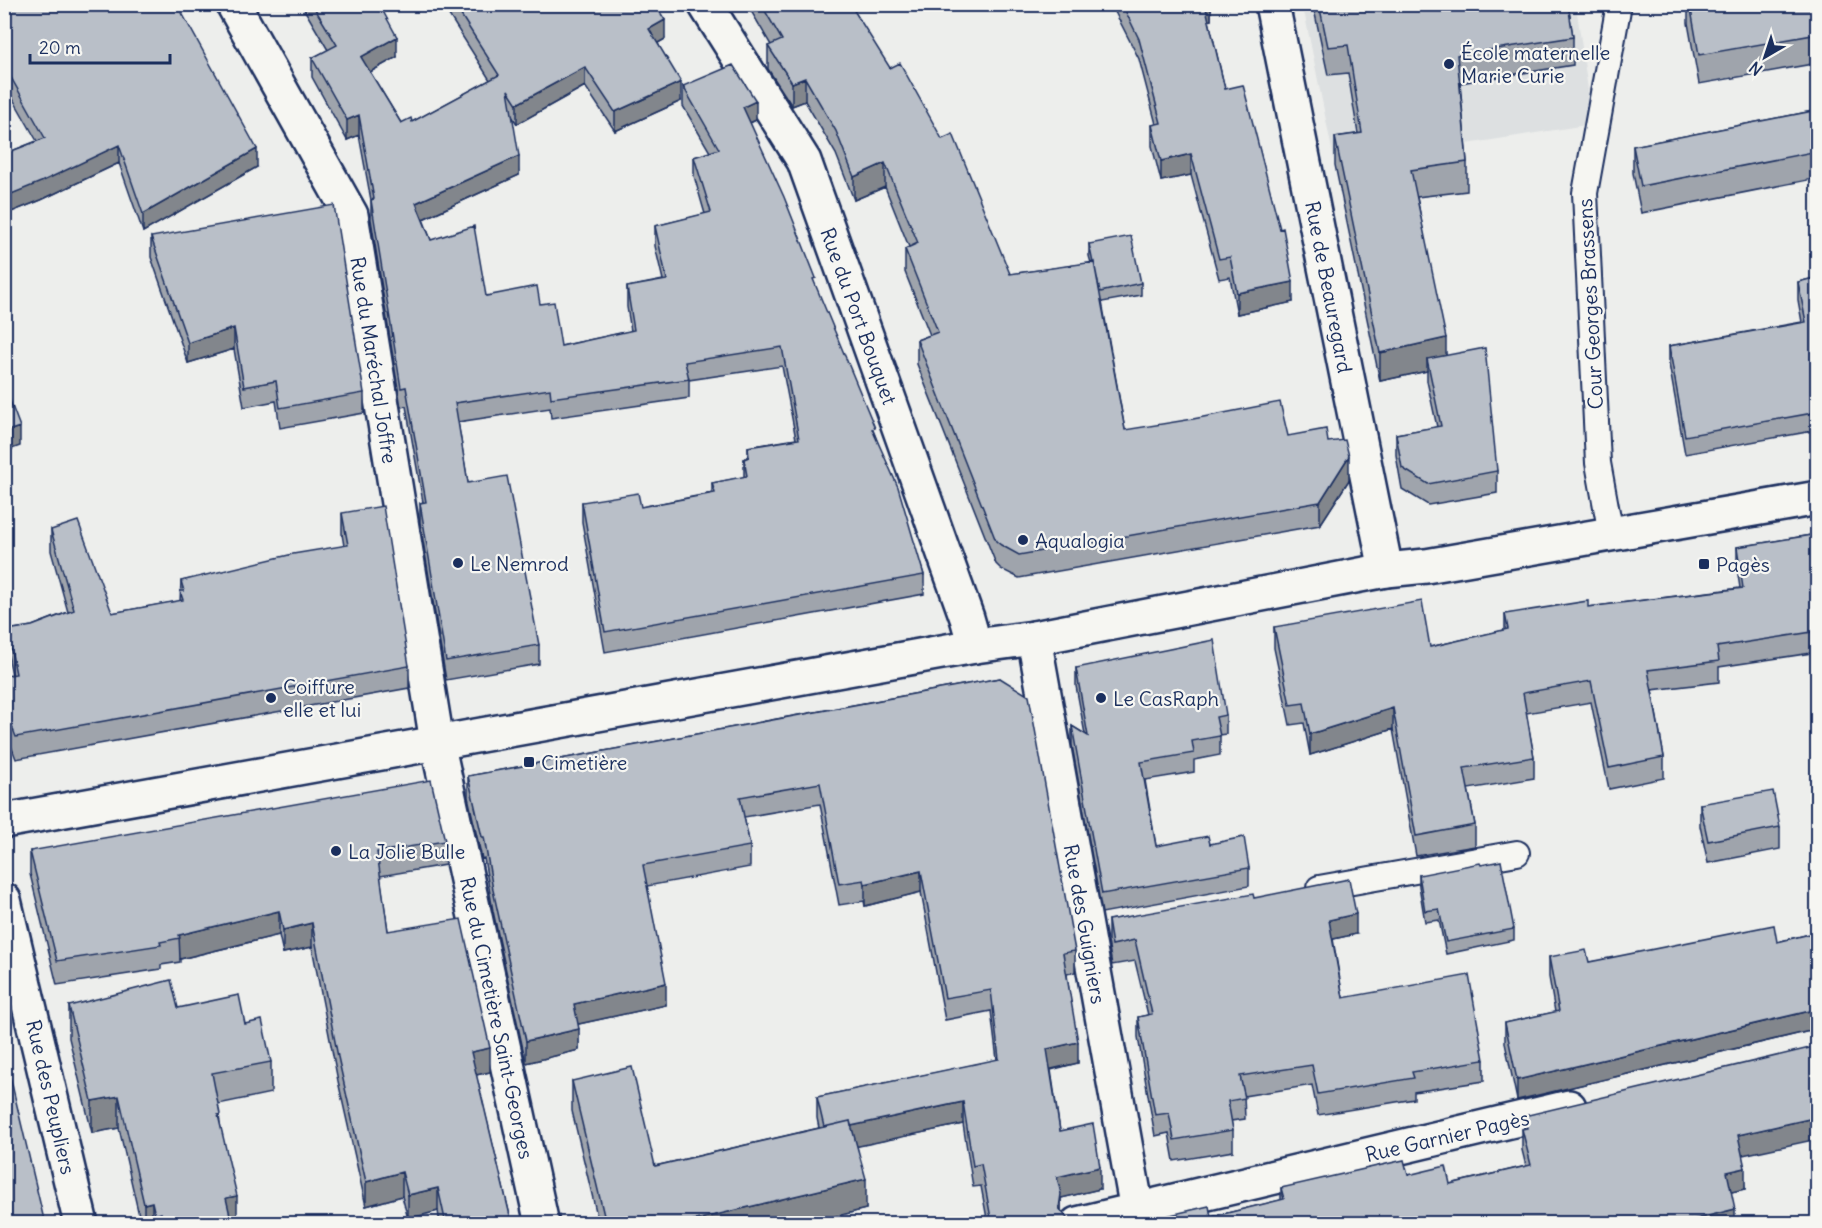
<svg xmlns="http://www.w3.org/2000/svg" width="1822" height="1228" viewBox="0 0 1822 1228" font-family="Delius,sans-serif">
<style>
.built{fill:#dde0e1}
.lines{fill:none;stroke-linecap:round;stroke-linejoin:round}
.service-casing{stroke:#1b2f5e;stroke-width:28}
.minor-casing{stroke:#1b2f5e;stroke-width:38}
.secondary-casing{stroke:#1b2f5e;stroke-width:38}
.service{stroke:#f6f6f2;stroke-width:24}
.minor{stroke:#f6f6f2;stroke-width:33}
.secondary{stroke:#f6f6f2;stroke-width:33}
.wall{fill:#9fa4ac;stroke:#1b2f5e;stroke-width:1.5}
.shaded-wall{fill:#82868c;stroke:#1b2f5e;stroke-width:1.5}
.building{fill:#b9bfc8;stroke:#1b2f5e;stroke-width:1.5}
.poi-dot{fill:#1b2f5e;stroke:#f6f6f2;stroke-width:2}
.labels{text-anchor:middle;dominant-baseline:central;stroke-width:4.5;stroke-linejoin:round;paint-order:stroke}
.poi-label{font-size:20px;fill:#1b2f5e;stroke:#f6f6f2;text-anchor:start}
.street-label{font-size:20px;fill:#1b2f5e;stroke:#f6f6f2}
</style>
<rect width="100%" height="100%" fill="#edeeec"/>
<filter id="ink" filterUnits="userSpaceOnUse"><feTurbulence type="fractalNoise" baseFrequency=".0167" numOctaves="2"/><feDisplacementMap in="SourceGraphic" scale="12" xChannelSelector="R" yChannelSelector="G"/><feConvolveMatrix kernelMatrix="1 2 1 2 8 2 1 2 1" color-interpolation-filters="sRGB"/></filter>
<g filter="url(#ink)">
<!-- built -->
<path class="built" d="M1300 5H1576L1591 111 1586 125 1335 165 1305 16Z"/>
<g class="lines">
<defs>
<path id="service" d="M1611 534 1598 463 1585 193 1619 4
M1319 888 1517 853"/>
<path id="minor" d="M233 4 351 215 437 742 542 1224
M705 4 804 161 967 618 975 646
M1272 4 1386 570
M1034 638 1137 1210
M4 900 81 1224
M1077 1224 1569 1107"/>
<path id="secondary" d="M4 821 975 646 1034 638 1386 570 1426 566 1818 498"/>
</defs>
<!-- service casing -->
<use href="#service" class="service-casing"/>
<!-- minor casing -->
<use href="#minor" class="minor-casing"/>
<!-- secondary casing -->
<use href="#secondary" class="secondary-casing"/>
<!-- service -->
<use href="#service" class="service"/>
<!-- minor -->
<use href="#minor" class="minor"/>
<!-- secondary -->
<use href="#secondary" class="secondary"/>
</g>
<!-- wall -->
<path class="wall" d="M4 4 257 167 143 232 119 163 41 200 4 215V154L37 141 4 83Z
M301 4H379L397 57 370 72 401 123 412 122 490 80 442 4H655L665 39 658 43 681 101 615 131 585 86 517 124 512 116 519 175 423 219 431 240 486 296 540 304 561 346 631 331 627 307V287L663 280 655 246V226L705 214 694 176V157L710 152 683 106V86L756 120 750 123 875 435 924 575V594L605 652 582 522V502L641 507 712 493V483L744 477V459L748 457V447L796 439 782 366 689 380V398L551 418 550 408 458 422 468 483 539 645V664L446 680 420 522V503L423 502 406 406 401 407 371 219V200L359 135 347 140 312 77V58L328 50Z
M747 4H850L1010 274 1091 263 1089 256V244L1141 283V295L1102 302 1125 430 1288 436 1328 442 1349 480 1320 525 1019 578 1001 569 996 564 917 364V340L930 335 905 272V249L909 247 885 187 854 200 836 154 805 101 792 106 768 69V46L771 45Z
M1111 4H1211V20L1209 21 1225 89 1293 302 1237 314 1230 277 1219 279 1191 175 1161 181 1152 146V125L1156 124 1139 59Z
M1312 4H1568L1573 37V65L1460 83 1467 162V191L1417 197 1446 356 1497 471V493L1428 505 1402 489 1396 455V434L1437 427 1427 381V371L1380 381 1335 165V137L1358 134 1348 73 1328 75 1315 14Z
M1688 4H1818V63L1699 84 1688 23Z
M1818 110V178L1641 213 1633 173V146Z
M151 237 364 393V413L280 428 276 401 244 407 234 349 188 363 151 257Z
M1818 277V430L1685 454 1669 364V346L1802 322 1798 300V282Z
M342 513 409 666V688L16 759 4 727V676L12 674 7 651V630L32 626 68 612 51 551V530L112 613 180 601 181 581 344 546 342 534Z
M1818 534V652L1719 667V682L1652 690 1664 757V778L1609 789 1591 702 1526 713 1534 757V778L1468 789 1475 825V846L1416 856 1393 729 1310 755 1304 723 1290 725 1274 648V627L1430 647 1505 630V614L1588 607 1740 588 1737 568V547Z
M1076 668 1226 715V734L1220 735V755L1194 760V772L1145 780 1156 846 1210 844 1249 868V886L1102 913 1072 745V726L1085 734 1076 686Z
M1000 678 1075 951V972L1067 974 1078 1063 1051 1070 1060 1131 1100 1189 1061 1198V1210L1068 1224H988L981 1186 973 1187 963 1124 857 1146 866 1209 805 1224H599L572 1111V1081L655 1166 819 1128 817 1118V1097L997 1060 991 1011 945 1020 921 892 865 906 864 901 839 905 820 804 744 817 750 846V867L647 886 666 1005 578 1024 579 1050 526 1063 493 911 484 858 482 859 468 797V776Z
M1700 804 1780 827V849L1708 863 1700 826Z
M445 841V865L380 876 388 931 490 1072 476 1075 512 1224H440L438 1211 408 1219 402 1196 366 1206 338 1081 312 947 283 953 279 935 180 959V962L161 965V969L57 985 30 874V851Z
M1419 875 1514 929V940L1446 954 1439 920 1425 922 1419 886Z
M1254 898 1356 934 1333 939 1343 998 1484 1060V1081L1414 1092V1099L1318 1115 1312 1085 1244 1096 1245 1119 1231 1121 1233 1130V1151L1174 1161 1169 1133 1155 1136 1138 1037V1017L1148 1015 1135 961 1112 965 1108 941V920Z
M1818 932V1030H1814L1517 1100 1505 1043V1023L1555 1012 1549 977V957L1589 962 1777 942Z
M69 1006 178 1008 245 1024 271 1062V1093L218 1104 220 1123 237 1224H141L119 1128 92 1133 69 1038Z
M1524 1116 1742 1155 1745 1189 1731 1192 1735 1224H1153V1219L1211 1217 1281 1200V1188L1408 1175 1450 1184 1526 1166 1522 1150V1129H1524Z"/>
<!-- shaded-wall -->
<path class="shaded-wall" d="M1205 4H1211V20L1205 23Z
M665 20V39L649 48V29Z
M397 37V57L361 77V57Z
M585 67V86L517 124V104Z
M805 78V101L792 106V83Z
M681 82V101L615 131V112Z
M756 101V120L743 126V107Z
M359 115V135L347 140V120Z
M119 145V163L41 200 4 215V197Z
M257 149V167L143 232V214Z
M1191 154V175L1161 181V161Z
M519 156V175L416 222V203Z
M885 163V187L854 200V177Z
M1293 282V302L1237 314V293Z
M234 328V349L188 363V343Z
M1446 338V366L1427 359V371L1380 381V353Z
M20 427V446L4 452V432Z
M1349 456V480L1320 525V502Z
M1393 708V729L1310 755V734Z
M921 871V892L865 906V884Z
M279 911V935L180 959 179 935Z
M1356 914V934L1329 940V920Z
M312 923V947L283 953V930Z
M666 983V1005L574 1025V1004Z
M1814 1010V1030L1517 1100V1080Z
M579 1029V1050L526 1063V1041Z
M1078 1042V1063L1047 1070V1049Z
M490 1048V1072L471 1076V1052Z
M119 1096V1128L92 1133V1101Z
M963 1102V1124L826 1153V1131Z
M1818 1117V1139L1738 1156V1135Z
M1100 1167V1189L1061 1198V1215L1060 1224 1057 1177Z
M1745 1168V1189L1727 1193V1172Z
M402 1172V1196L366 1206V1182Z
M866 1179V1209L805 1224H678Z
M438 1188V1211L408 1219V1195Z
M237 1196V1224H226V1198Z
M152 1202V1224H144V1204Z
M1735 1209V1224H1677Z
M161 1213V1224H155V1215Z"/>
<!-- building -->
<path class="building" d="M4 4H177L257 149 143 214 119 145 41 182 4 197V154L45 138 4 65Z
M312 4H379L397 37 361 57 401 123 411 118 412 122 499 75 454 4H655L665 20 649 29 681 82 615 112 585 67 517 104 508 90 519 156 416 203 431 240 474 226 486 296 537 286 540 304 554 302 561 346 634 330 627 287 667 280 655 226 711 212 694 157 719 149 683 86 733 65 756 101 743 107 784 197 816 278 813 279 875 428 872 429 898 487 924 575 605 632 582 502 638 493 641 507 715 493 712 483 747 476 744 459 749 457 748 447 799 439 782 347 685 362 689 379 551 398 550 389 455 403 468 483 507 476 539 645 446 661 420 503 426 502 406 387 401 388 371 200 374 199 359 115 347 120 312 58 337 45Z
M761 4H850L890 68 900 63 942 139 953 134 1010 274 1094 262 1125 430 1193 419 1280 402 1288 436 1326 429 1328 442 1345 440 1349 456 1320 502 1019 555 1001 545 996 541 917 340 938 332 905 249 918 243 885 163 854 177 836 131 805 78 792 83 768 46 782 40Z
M1122 4H1205L1225 89 1243 85 1280 229 1283 228 1293 282 1237 293 1230 257 1219 259 1191 154 1161 161 1152 125 1161 123 1139 39Z
M1319 4H1568L1573 37 1457 55 1467 162 1411 170 1446 338 1380 353 1335 137 1362 133 1348 45 1328 47Z
M1690 4H1818V34L1699 55Z
M1818 110V151L1641 186 1633 146Z
M334 205 364 393 280 408 276 381 244 387 234 328 188 343 151 237Z
M1131 236 1141 283 1100 292 1094 262 1093 263 1089 244Z
M1818 277V412L1685 436 1669 346 1806 322 1798 282Z
M1485 348 1497 471 1428 484 1402 468 1396 434 1441 426 1427 359Z
M4 385 20 427 4 432Z
M383 506 409 666 16 737 4 706V676L16 674 7 630 32 626 74 610 51 530 78 521 112 613 183 600 180 591H184L181 581 293 554 348 545 342 513Z
M1818 534V631L1717 647 1719 661 1648 670 1664 757 1609 768 1591 681 1523 693 1534 757 1464 768 1475 825 1416 836 1393 708 1310 734 1304 703 1290 705 1274 627 1422 601 1430 647 1508 629 1505 614 1588 601V607L1743 588 1737 547Z
M1214 640 1226 715 1216 717 1220 736 1192 741 1194 753 1141 762 1156 846 1208 836 1210 844 1244 837 1249 868 1102 894 1072 726 1088 736 1076 668Z
M1000 678 1029 696 1075 951 1063 953 1078 1042 1047 1049 1060 1131 1093 1124 1100 1167 1057 1177 1061 1194 1059 1208 1067 1218 1068 1224H992L981 1164 973 1166 963 1102 851 1126 850 1121 824 1127 817 1097 999 1059 991 990 945 998 921 871 865 884 864 880 839 884 820 783 740 797 750 846 643 865 666 983 574 1004 579 1029 526 1041 493 890 484 837H482L468 776Z
M431 780 445 841 377 852 388 931 461 919 490 1048 471 1052 512 1224H446L438 1188 408 1195 402 1172 366 1182 338 1057 312 923 283 930 279 911 179 935 180 938 160 942 161 945 57 961 30 851Z
M1773 791 1780 827 1708 841 1700 804Z
M1501 861 1514 929 1446 942 1439 909 1425 911 1419 875 1480 863 1481 865Z
M1349 879 1356 914 1329 920 1343 998 1469 975 1484 1060 1412 1072 1414 1078 1318 1094 1312 1065 1240 1076 1245 1098 1228 1101 1233 1130 1174 1140 1169 1113 1155 1115 1138 1017 1152 1014 1135 940 1112 945 1108 920 1253 894 1254 898Z
M1774 925 1777 942 1818 932V1010H1814L1517 1080 1505 1023 1559 1011 1549 957 1586 950 1589 962Z
M171 980 178 1008 239 995 245 1024 262 1020 271 1062 212 1073 220 1114 218 1115 237 1196 226 1198 232 1224H163L161 1213 155 1215 152 1202 144 1204 119 1096 92 1101 69 1006Z
M1818 1046V1117L1738 1135 1745 1168 1727 1172 1735 1209 1677 1224H1154L1153 1219 1209 1206 1211 1217 1284 1199 1281 1188 1404 1160 1408 1175 1446 1166 1450 1184 1531 1165 1522 1129 1527 1128 1524 1116Z
M5 1055 45 1224H4Z
M632 1067 655 1166 850 1121 866 1179 678 1224H606L572 1081Z"/>
</g>
<!-- markers -->
<g class="poi-dot">
<circle cx="1449" cy="64" r="6"/>
<circle cx="1023" cy="540" r="6"/>
<circle cx="458" cy="563" r="6"/>
<rect x="1698" y="558" width="12" height="12" rx="3"/>
<circle cx="271" cy="698" r="6"/>
<circle cx="1101" cy="698" r="6"/>
<rect x="523" y="756" width="12" height="12" rx="3"/>
<circle cx="336" cy="851" r="6"/>
</g>
<g class="labels">
<!-- poi labels -->
<g class="poi-label">
<text x="1461" y="52">École maternelle<tspan x="1461" dy="23">Marie Curie</tspan></text>
<text x="1035" y="540">Aqualogia</text>
<text x="470" y="563">Le Nemrod</text>
<text x="1716" y="564">Pagès</text>
<text x="283" y="686">Coiffure<tspan x="283" dy="23">elle et lui</tspan></text>
<text x="1113" y="698">Le CasRaph</text>
<text x="541" y="762">Cimetière</text>
<text x="348" y="851">La Jolie Bulle</text>
</g>
<!-- street labels -->
<g class="street-label">
<text transform="translate(1329 287) rotate(79)">Rue de Beauregard</text>
<text transform="translate(1590 304) rotate(-93)">Cour Georges Brassens</text>
<text transform="translate(859 316) rotate(70)">Rue du Port Bouquet</text>
<text transform="translate(374 360) rotate(81)">Rue du Maréchal Joffre</text>
<text transform="translate(1085 924) rotate(80)">Rue des Guigniers</text>
<text transform="translate(497 1018) rotate(78)">Rue du Cimetière Saint-Georges</text>
<text transform="translate(51 1097) rotate(77)">Rue des Peupliers</text>
<text transform="translate(1447 1136) rotate(-13)">Rue Garnier Pagès</text>
</g>
</g>
<!-- margin -->
<rect width="1822" height="1228" fill="none" stroke="#f6f6f2" stroke-width="24"/>
<rect x="12" y="12" width="1798" height="1204" fill="none" stroke="#1b2f5e" stroke-width="2" filter="url(#ink)"/>
<!-- north arrow -->
<g transform="translate(1765 57) rotate(219)" stroke="#f6f6f2" stroke-width="4.5" paint-order="stroke">
<path d="M0-4.5L10 22L0 15L-10 22Z" fill="#1b2f5e"/>
<text y="-9" font-size="16" font-weight="bold" text-anchor="middle" fill="#1b2f5e">N</text>
</g>
<!-- scale -->
<path d="M30 54v9h140v-9" fill="none" stroke="#1b2f5e" stroke-width="3"/>
<text x="39" y="54" font-size="18" fill="#1b2f5e" stroke="#f6f6f2" stroke-width="4.5" paint-order="stroke">20 m</text>
</svg>
